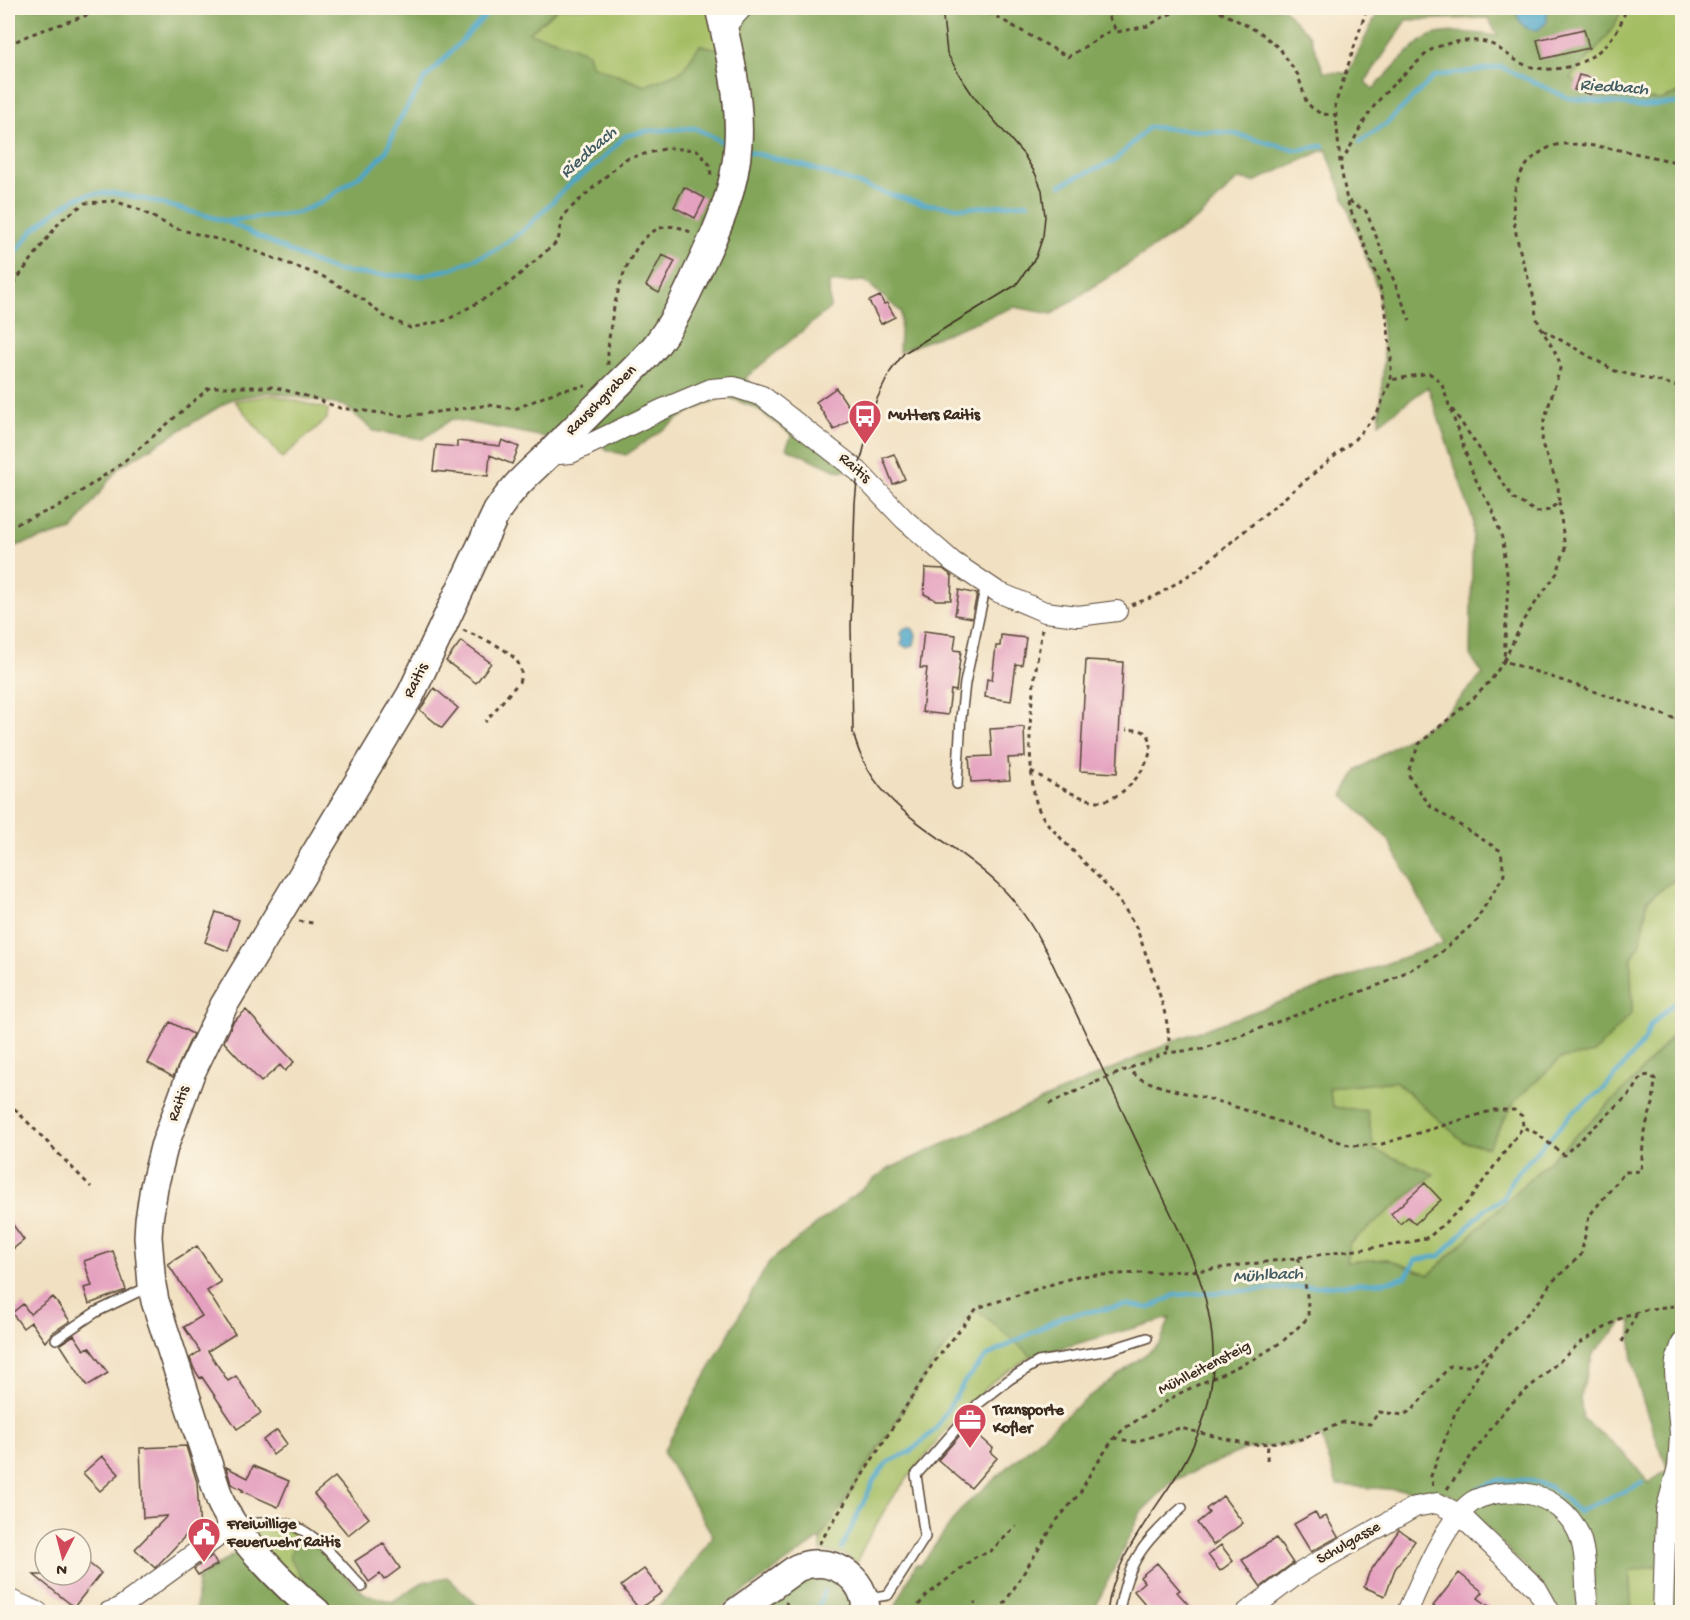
<svg xmlns="http://www.w3.org/2000/svg" width="1690" height="1620" viewBox="0 0 1690 1620" font-family="'Gochi Hand',sans-serif">
<style>
.green{fill:#a4be64;stroke:#707441;stroke-width:1.5}
.forest{fill:#83a55a;stroke:#5f683c;stroke-width:1.5;fill-rule:evenodd}
.water{fill:#4ba6c9;stroke:#436874;stroke-width:1.5}
.lines{fill:none;stroke-linecap:round;stroke-linejoin:round}
.stream{stroke:#4ba6c9;stroke-width:4.5}
.building{fill:#e5a2c0}
.lane-casing{stroke:#564536;stroke-width:12}
.street-casing{stroke:#564536;stroke-width:22}
.secondary-casing{stroke:#564536;stroke-width:30}
.path{stroke:#564536;stroke-width:3;stroke-dasharray:4.5 4.5;stroke-linecap:butt}
.lane{stroke:#fff;stroke-width:9}
.street{stroke:#fff;stroke-width:20}
.secondary{stroke:#fff;stroke-width:27}
.tram{stroke:#3b2a1e;stroke-width:1.5}
.path-bridge{stroke:#564536;stroke-width:3;stroke-dasharray:4.5 4.5;stroke-linecap:butt}
.labels{text-anchor:middle;dominant-baseline:central;stroke-width:6;stroke-linejoin:round;paint-order:stroke}
.street-label{font-size:16px;fill:#3b2a1e;stroke:#fcf5e5}
.poi-label{font-size:16px;font-weight:bold;fill:#3b2a1e;stroke:#fcf5e5;text-anchor:start}
.water-label{font-size:18px;font-style:italic;fill:#415c62;stroke:#fcf5e5}
</style>
<rect width="100%" height="100%" fill="#fcf5e5"/>
<filter id="ink" filterUnits="userSpaceOnUse"><feTurbulence type="fractalNoise" baseFrequency=".0167" numOctaves="2"/><feDisplacementMap in="SourceGraphic" scale="12" xChannelSelector="R" yChannelSelector="G"/><feConvolveMatrix kernelMatrix="1 2 1 2 8 2 1 2 1" color-interpolation-filters="sRGB"/></filter>
<filter id="wash" filterUnits="userSpaceOnUse"><feTurbulence type="fractalNoise" baseFrequency=".008" numOctaves="4" result="noise"/><feDisplacementMap in="SourceGraphic" scale="24" xChannelSelector="R" yChannelSelector="G"/><feGaussianBlur stdDeviation="1.35" result="paint"/><feColorMatrix in="noise" values="0 0 0 0 0 0 0 0 0 0 0 0 0 0 0 0 0 1.4 0 .05"/><feComposite in="paint" operator="in"/></filter>
<g filter="url(#wash)">
<rect width="100%" height="100%" fill="#f1e0c1"/>
<!-- green -->
<path class="green" d="M558 8H710L719 49 700 45 682 71 645 86 591 65 529 33Z
M1622 8H1682V92L1661 100 1595 97 1570 78C1588 56 1613 36 1622 8Z
M272 395 328 409 327 419 282 458 235 401Z
M1682 874V1024L1631 1083 1429 1275 1387 1259 1346 1262 1348 1245 1434 1174 1374 1150 1367 1111 1333 1107 1328 1088 1395 1081 1464 1142 1488 1147 1515 1101 1560 1059 1594 1053 1632 1013 1631 959 1640 945 1648 900Z
M976 1309 1032 1356 992 1382 948 1428 891 1499 865 1544 856 1563 844 1554 821 1551V1538L933 1363Z
M280 1526 309 1540 315 1599 244 1548 256 1527Z
M1668 1564V1612H1632L1629 1570Z"/>
<!-- forest -->
<path class="forest" d="M8 8H558L529 33 554 39 588 53 591 65 645 86 682 71 700 45 719 49 752 8H1283L1310 36 1324 72 1348 73 1380 8H1622C1613 36 1589 56 1570 78L1595 97 1661 100 1682 92V874L1647 900 1640 945 1631 959 1632 1013 1594 1053 1560 1059 1515 1101 1488 1147 1464 1142 1395 1081 1329 1088 1333 1107 1367 1111 1374 1150 1434 1174 1349 1244 1346 1262 1387 1259 1429 1275 1631 1083 1682 1024V1612H1668V1564L1629 1571 1632 1612H1560L1544 1587 1473 1514 1450 1494 1337 1485 1321 1436 1298 1444 1246 1449 1173 1481 1141 1512 1093 1612H893L916 1564 920 1566 962 1508 1071 1411 1160 1343 1170 1318 1032 1356 976 1309 933 1363 821 1538 715 1612H652C675 1595 695 1560 713 1536L663 1452 769 1262 886 1170 1181 1038 1443 943 1388 839 1343 795 1357 770 1443 716 1483 674 1470 655 1473 520 1428 387 1379 423 1384 357 1378 290 1326 149 1254 182 1238 179 1200 217 1052 314 1014 307 899 352 901 312 865 281 829 283 830 308 745 378 850 471 835 470 786 448 792 435 756 408 725 396 689 412 626 455 607 450 591 436 550 438 452 419 423 439 374 431 345 406 270 392 232 399 119 467 72 530 8 548ZM1488 18 1498 36C1482 33 1443 29 1428 37 1409 48 1389 73 1373 89L1365 82 1407 20ZM1624 1321 1632 1322C1626 1372 1652 1424 1668 1470L1648 1483C1631 1457 1607 1438 1583 1419L1580 1397 1593 1354Z
M309 1540 365 1594 392 1602 423 1582 447 1577 478 1606 493 1612H196L198 1578 244 1548 315 1599 290 1558 294 1542Z
M813 1578 839 1579 851 1593 853 1612H753L781 1593Z"/>
<!-- water -->
<path class="water" d="M1514 8H1547V22L1538 30C1522 31 1519 20 1514 8Z
M908 627 913 629 916 635 914 645 907 648 901 644 903 638 901 634 903 629Z"/>
<g class="lines">
<!-- stream -->
<path class="stream" d="M1360 142 1386 124 1435 76 1501 67 1568 98 1639 106 1682 103
M745 151 805 166 891 195 924 204 966 208 1028 203
M1061 185 1070 180 1114 161 1149 127 1231 133 1296 150 1323 146
M227 221 297 213 322 202 373 166 387 150 397 124 424 80 493 8
M8 263 33 230 57 210 76 198 91 194 113 193 148 200 226 221 310 261 336 271 375 275 420 276 454 268 495 250 523 231 570 184 597 164 625 136 647 131 695 128 729 145
M1478 1489 1499 1480H1528L1550 1487 1566 1499 1578 1512 1642 1483
M842 1548 874 1480 887 1463 911 1451 935 1430 965 1381 987 1356 1064 1316 1128 1305 1150 1308 1175 1295 1385 1282 1406 1277 1416 1260 1440 1256 1485 1209 1503 1199 1512 1179 1575 1110 1604 1089 1645 1040 1650 1025 1682 996
M816 1612 825 1591"/>
</g>
<g id="blocks">
<!-- building -->
<path class="building" d="M1584 29 1589 48 1542 59 1537 40Z
M1579 75 1595 79 1590 94 1574 90Z
M684 187 705 198 695 218 674 207Z
M662 255 675 261 659 293 646 286Z
M880 296 884 304 887 303 895 317 881 324 869 301Z
M836 388 855 416 834 430 816 402Z
M502 440 519 447 512 464 490 455 488 476 433 471 436 445 457 447V441L500 446Z
M894 454 905 479 893 484 883 458Z
M925 568 943 569 952 576 951 600H936L924 594Z
M959 590 977 594 972 618 955 615Z
M924 631 956 635 954 650 961 651 956 691 951 690 948 715 922 712 927 668H920Z
M1001 635 1026 638 1022 665 1016 664 1011 701 985 697 987 679 992 680 996 646H1000Z
M461 641 491 663 476 683 446 661Z
M1086 660 1123 662 1117 773 1080 771Z
M434 688 458 708 442 728 420 710Z
M1024 727 1025 757 1008 758 1010 780 971 782 969 757 992 756 990 729Z
M216 912 239 920 228 951 205 942Z
M246 1010 294 1062 285 1071 280 1065 261 1082 224 1042 233 1022Z
M170 1022 193 1034 173 1077 148 1063Z
M1425 1183 1441 1200 1415 1224 1408 1217 1400 1224 1391 1214Z
M8 1218 24 1240 8 1253Z
M197 1246 221 1282 207 1291 235 1334 208 1351 228 1381 236 1376 261 1413 237 1429 202 1377 200 1378 194 1369 190 1358 200 1351 184 1327 202 1316 168 1264Z
M113 1251 126 1290 89 1304 84 1288 92 1286 84 1261Z
M53 1297 70 1321 52 1333 45 1342 31 1322 23 1328 12 1313 23 1304 30 1314Z
M74 1335 84 1350 89 1347 108 1373 87 1386 60 1344Z
M968 1426 993 1448 990 1452 997 1458 971 1488 938 1460Z
M277 1430 287 1444 273 1455 263 1440Z
M186 1446 197 1482 200 1532 190 1531 155 1568 135 1549 167 1516 143 1518 140 1448Z
M102 1456 119 1474 100 1491 83 1473Z
M253 1466 289 1481 278 1507 242 1491 243 1490 231 1484 226 1467 248 1478Z
M335 1477 369 1518 348 1535 314 1494Z
M1223 1496 1243 1523 1213 1545 1197 1523 1209 1513 1206 1509Z
M1315 1512 1319 1519 1326 1516 1338 1537 1311 1552 1294 1524Z
M1399 1530 1415 1541 1395 1569 1385 1596 1364 1587 1369 1573Z
M1276 1538 1293 1563 1261 1587 1242 1560Z
M383 1543 400 1568 384 1580 380 1574 369 1582 355 1561Z
M1221 1545 1233 1561 1220 1571 1208 1555Z
M212 1556 217 1565 198 1575 194 1569Z
M81 1557 101 1573 74 1607 34 1575H81Z
M1157 1563 1180 1590 1177 1592 1195 1612H1152L1134 1591 1144 1582 1140 1577Z
M644 1569 662 1592 639 1609 621 1586Z
M1459 1573 1483 1592 1478 1598 1497 1612H1442L1433 1606Z"/>
</g>
</g>
<g filter="url(#ink)">
<use href="#blocks" fill-opacity="0" stroke="#564536" stroke-width="1.5"/>
<g class="lines">
<defs>
<path id="lane" d="M957 784 961 718 965 683 986 584
M56 1339 96 1312 150 1286
M239 1525C252 1525 264 1521 277 1522 312 1524 339 1564 362 1587
M867 1598 888 1595 925 1537 916 1475 978 1404 1010 1379 1038 1362 1109 1350 1147 1338
M1119 1612C1127 1562 1144 1541 1182 1508"/>
<path id="street" d="M723 29 742 8
M548 455 571 453 661 410 711 389 734 387 762 396 858 471 904 519 953 562 998 592 1045 612 1078 616 1117 611
M8 1599 38 1612
M109 1612 118 1609 234 1525
M1247 1612 1295 1576 1311 1566 1415 1507 1437 1503 1459 1514 1537 1589 1550 1612
M1407 1612C1420 1583 1447 1516 1475 1500 1492 1492 1515 1490 1533 1495 1552 1500 1569 1513 1578 1532 1589 1557 1583 1586 1589 1612
M1663 1612 1666 1511 1678 1467 1680 1435 1675 1372 1676 1361 1682 1343"/>
<path id="secondary" d="M317 1612C285 1586 238 1539 221 1503L155 1301 152 1285 148 1237 149 1220 154 1187 164 1147 191 1073 224 1005 411 694 497 511C513 486 528 474 549 454 568 435 587 415 607 396 623 379 643 362 657 344 674 322 686 297 697 272 717 231 736 189 738 143 741 100 729 49 719 8
M736 1612 797 1568C830 1554 866 1576 866 1612"/>
</defs>
<!-- lane casing -->
<use href="#lane" class="lane-casing"/>
<!-- street casing -->
<use href="#street" class="street-casing"/>
<!-- secondary casing -->
<use href="#secondary" class="secondary-casing"/>
<!-- path -->
<path class="path" d="M981 8 1068 57 1115 28
M1106 8 1108 16 1117 32 1148 26 1165 16 1183 9 1213 8 1261 33 1280 49 1298 75 1306 101 1311 107 1321 114 1336 115
M8 45 29 35 108 8
M1340 162C1350 151 1355 136 1363 123 1376 100 1394 83 1414 65 1419 61 1425 54 1431 50 1444 42 1474 38 1489 43 1503 49 1513 61 1528 66 1572 79 1616 50 1626 8
M1349 201 1366 211 1410 321
M8 291 61 220 85 203 114 201 138 209 174 228 236 244 324 277 364 300 382 315 410 328 447 320 505 287 558 241 563 215 625 159 668 148 697 150 710 165 711 177
M1543 330 1615 371 1682 387
M608 365C606 325 628 194 694 234
M1452 409 1514 499 1537 512 1550 510 1559 502 1558 485 1542 444 1543 424 1560 369 1559 361C1553 345 1541 332 1536 316 1535 311 1536 306 1535 302 1524 259 1494 196 1532 159 1541 151 1552 144 1565 144 1604 144 1644 156 1682 163
M1559 502 1565 549 1557 573 1524 619 1504 661 1682 721
M8 527 60 506 121 464 210 387H274L313 398 340 408 407 416 489 405 515 409 558 391 586 386
M1131 605 1156 596 1200 568 1354 440 1377 414 1391 380V354L1386 313 1379 282 1347 201 1340 162 1335 105 1367 8
M1042 629C1035 675 1027 718 1031 765 1032 778 1033 793 1037 805 1041 817 1050 827 1058 835 1086 866 1117 891 1137 929 1144 951 1179 1036 1166 1052
M463 630C481 639 532 654 519 682L485 722
M1031 771C1049 781 1078 800 1099 801 1127 802 1167 746 1144 732 1139 729 1131 730 1126 730
M299 921 313 923
M1114 1075 1165 1053 1203 1049 1387 982 1439 954 1475 922 1504 875 1501 851 1431 807 1410 778 1408 772 1419 744 1475 697 1491 680 1504 661 1508 582 1503 541 1492 508 1481 491 1472 471 1441 382 1429 373 1391 380
M8 1102 91 1187
M1049 1104 1096 1082
M1622 1342 1637 1313
M1114 1438 1134 1442 1180 1428 1252 1445 1301 1439 1344 1422 1370 1424 1379 1412 1404 1415 1413 1409 1450 1366H1471L1492 1352
M1267 1460 1268 1444
M1433 1486 1431 1476 1455 1413 1493 1351 1540 1300 1550 1284 1581 1255 1589 1216 1625 1172 1641 1171 1644 1131 1653 1104 1655 1079 1650 1075 1642 1076 1633 1091 1564 1155 1536 1133 1523 1127
M1447 1489 1506 1408 1580 1343 1624 1316 1649 1309 1682 1305
M819 1544 932 1365 977 1308 1078 1276 1205 1270 1409 1243 1429 1237 1468 1202 1523 1127 1522 1116 1514 1110H1494L1382 1144 1352 1146 1224 1103 1162 1087 1138 1078 1129 1069
M781 1612 787 1602
M913 1612 926 1596 978 1555 989 1553 1016 1526
M971 1612 975 1602
M999 1612 1057 1520 1080 1493 1091 1472 1114 1438 1125 1428 1178 1394 1256 1358 1283 1341 1308 1318C1309 1297 1304 1277 1298 1257"/>
<!-- lane -->
<use href="#lane" class="lane"/>
<!-- street -->
<use href="#street" class="street"/>
<!-- secondary -->
<use href="#secondary" class="secondary"/>
<!-- tram -->
<path class="tram" d="M942 8 947 53 960 76 974 97 1024 155 1035 173 1042 190 1045 216 1043 236 1036 257 1016 285 904 353 890 372 876 401 858 471 855 503 851 626 853 732C872 812 946 833 999 885 1019 904 1033 928 1047 952L1192 1258C1225 1342 1221 1412 1169 1487 1143 1526 1113 1564 1107 1612"/>
<!-- path-bridge -->
<path class="path-bridge" d="M1096 1082 1114 1075"/>
</g>
</g>
<!-- icons -->
<defs>
<symbol id="bus-pin" viewBox="-11 -11 22 30"><path d="M0 17L-7.5 6A9.5 9.5 0 1 1 7.5 6Z" fill="#d1495b" stroke="#fcf5e5"/><path d="M-5-6H5V4H4V6H2V4H-2V6H-4V4H-5ZM-3.5-4V0h7V-4ZM-3.5 1.2v1.5H-2V1.2ZM2 1.2v1.5H3.5V1.2Z" fill="#fff"/></symbol>
<symbol id="office-pin" viewBox="-11 -11 22 30"><path d="M0 17L-7.5 6A9.5 9.5 0 1 1 7.5 6Z" fill="#d1495b" stroke="#fcf5e5"/><path d="M-6-3h4V-5.5h4V-3h4V5H-6ZM-1-4.5V-3h2v-1.5ZM-6 0V1H6V0Z" fill="#fff"/></symbol>
<symbol id="civic-pin" viewBox="-11 -11 22 30"><path d="M0 17L-7.5 6A9.5 9.5 0 1 1 7.5 6Z" fill="#d1495b" stroke="#fcf5e5"/><path d="M-.6-6.5H3V-4.5H.6V-3L4-1V1h2V6H-6V1h2V-1L-.6-3ZM-1.2 2.5V6h2.4V2.5Z" fill="#fff"/></symbol>
</defs>
<g fill-rule="evenodd">
<use href="#bus-pin" x="846" y="397" width="38" height="52"/>
<use href="#office-pin" x="951" y="1401" width="38" height="52"/>
<use href="#civic-pin" x="185" y="1515" width="38" height="52"/>
</g>
<g class="labels">
<!-- street labels -->
<g class="street-label">
<text transform="translate(602 401) rotate(-45)">Rauschgraben</text>
<text transform="translate(854 469) rotate(41)">Raitis</text>
<text transform="translate(417 681) rotate(-63)">Raitis</text>
<text transform="translate(180 1104) rotate(-70)">Raitis</text>
<text transform="translate(1205 1369) rotate(-27)">Mühlleitensteig</text>
<text transform="translate(1349 1544) rotate(-30)">Schulgasse</text>
</g>
<!-- poi labels -->
<g class="poi-label">
<text x="888" y="416">Mutters Raitis</text>
<text x="993" y="1411">Transporte<tspan x="993" dy="18">Kofler</tspan></text>
<text x="227" y="1525">Freiwillige<tspan x="227" dy="18">Feuerwehr Raitis</tspan></text>
</g>
<!-- water labels -->
<g class="water-label">
<text transform="translate(1614 88) rotate(4)">Riedbach</text>
<text transform="translate(589 153) rotate(-41)">Riedbach</text>
<text transform="translate(1268 1276) rotate(-3)">Mühlbach</text>
</g>
</g>
<!-- margin -->
<rect width="1690" height="1620" fill="none" stroke="#fcf5e5" stroke-width="30"/>
<!-- north arrow -->
<g transform="translate(63 1557) rotate(186)"><circle r="28" fill="#fcf5e5" stroke="#afa495" stroke-width="1.5"/>
<path d="M0-4.5L10 22L0 15L-10 22Z" fill="#d1495b"/>
<text y="-9" font-size="16" font-weight="bold" text-anchor="middle" fill="#3b2a1e">N</text>
</g>
</svg>
